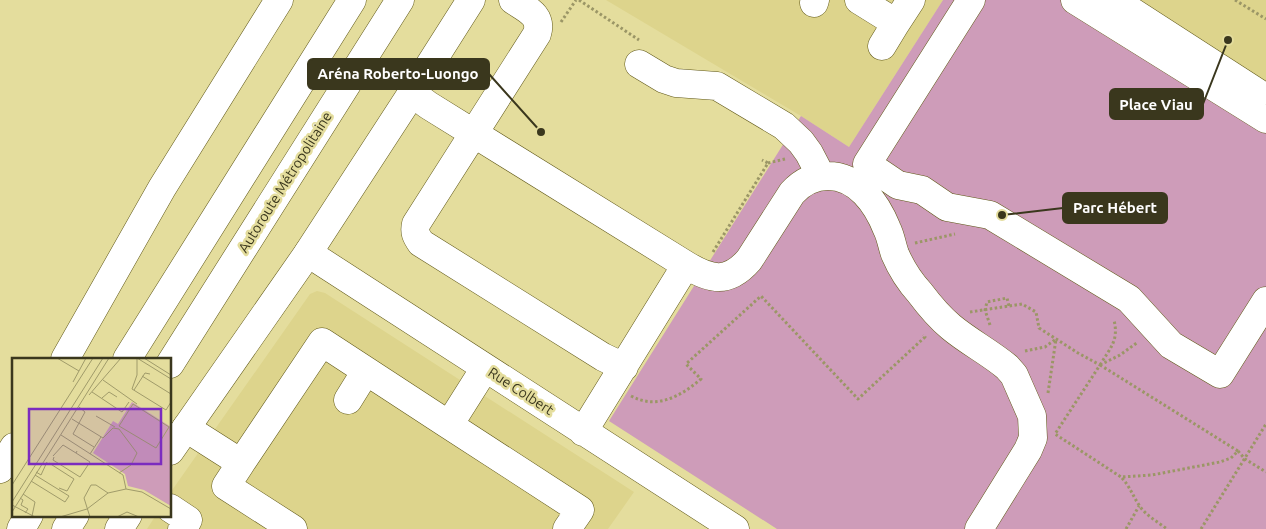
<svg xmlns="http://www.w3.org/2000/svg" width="1266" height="529" viewBox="0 0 1266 529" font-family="Ubuntu,sans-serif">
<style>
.built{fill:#ddd48c}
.green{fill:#ce9cb9}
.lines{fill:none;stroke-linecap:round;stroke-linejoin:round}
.minor-casing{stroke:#605818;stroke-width:29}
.major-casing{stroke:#605818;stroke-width:29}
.highway-casing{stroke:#605818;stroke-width:29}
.path{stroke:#9b9666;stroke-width:3;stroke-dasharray:2.5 2.5;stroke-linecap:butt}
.minor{stroke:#fff;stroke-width:28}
.major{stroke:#fff;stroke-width:28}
.highway{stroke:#fff;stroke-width:28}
.labels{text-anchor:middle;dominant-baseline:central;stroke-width:5;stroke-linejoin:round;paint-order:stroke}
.street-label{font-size:14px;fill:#3a371d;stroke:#e4dd9d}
.inset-road{fill:none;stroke:#a09b6a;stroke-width:1}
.view{fill:#7b2cbf;fill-opacity:0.15;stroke:#7b2cbf;stroke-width:2.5}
.inset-edge{fill:none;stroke:#3a371d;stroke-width:2.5}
.leader{fill:none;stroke:#3a371d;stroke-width:2}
.callout-dot{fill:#3a371d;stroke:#e4dd9d;stroke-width:2}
.callout{fill:#3a371d;stroke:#3a371d;stroke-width:2}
.callout-label{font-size:15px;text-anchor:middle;font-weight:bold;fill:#fff}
</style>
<rect width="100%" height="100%" fill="#e4dd9d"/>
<!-- built -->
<path class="built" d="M606 0H943L849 147 801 116Z
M1089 0H1266V112Z
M317 291 325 293 634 492 608 529H147L156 515H170V493L175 486 310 294Z"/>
<!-- green -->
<path class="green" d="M943 0H1089L1266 112V529H777L609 421 801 116 849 147Z"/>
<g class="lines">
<defs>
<path id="minor" d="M513 0C526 9 543 15 537 34L416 224C414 232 416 236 421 243L603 357 624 367
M859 0 896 23 911 0
M971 0 867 164 898 185 922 190 947 207 990 215 1129 299 1171 345 1220 374 1266 301
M1075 0 1266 119
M1114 0 1258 93
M814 3 815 0
M882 46 896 23
M639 64 664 79 676 83 717 86 784 126 801 142 809 153 821 176
M412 93 428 105 686 265C711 280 728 284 749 260L792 193C802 182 813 176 828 176 858 176 877 204 887 229 891 237 892 246 895 254 901 268 910 282 920 293 929 305 939 317 951 327 969 342 989 352 1007 367L1014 375 1032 416 1033 438 1028 450 979 529
M308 253 735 529
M348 400 366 371
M449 425 580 510 567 529
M186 428 241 463 322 342 449 425 485 368
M583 432 686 265
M241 463 226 486 293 529
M170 508 188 520 182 529"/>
<path id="major" d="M65 359 162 188 279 0
M170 451 308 253 412 93 471 0
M0 469 14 447
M119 529 128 515"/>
<path id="highway" d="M127 359 352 0
M170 364 400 0
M21 529 29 515
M66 529 75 515"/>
</defs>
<!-- minor casing -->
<use href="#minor" class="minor-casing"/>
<!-- major casing -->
<use href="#major" class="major-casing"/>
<!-- highway casing -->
<use href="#highway" class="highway-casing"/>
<!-- path -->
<path class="path" d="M579 0 639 40
M1235 0 1266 19
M561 22 576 0
M768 163 785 159
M915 243 955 234
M713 252 768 163 762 160
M970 312 1022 304 1036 312 1039 328 1078 353 1100 365
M990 325 985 310 987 302 1007 298 1009 306
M1025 351 1045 347 1056 339
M1100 365 1113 373 1238 451 1231 458 1220 462 1152 475 1121 477 1055 434Z
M1100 365C1110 348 1119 341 1114 320
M1100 365 1120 355 1138 342
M1048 393 1056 339
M631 396C657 410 681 396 701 379L686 364 761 296 858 399 925 337 923 335
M1238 451 1245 459 1266 472
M1122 478C1130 487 1133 496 1139 505 1145 515 1158 522 1167 529
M1126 529 1139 506
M1201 529 1266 424"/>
<!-- minor -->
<use href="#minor" class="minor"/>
<!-- major -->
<use href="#major" class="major"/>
<!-- highway -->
<use href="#highway" class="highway"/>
</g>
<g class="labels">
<!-- street labels -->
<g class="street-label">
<text transform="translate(285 182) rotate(-58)">Autoroute Métropolitaine</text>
<text transform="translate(521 391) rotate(33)">Rue Colbert</text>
</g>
</g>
<!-- overview -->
<g transform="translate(12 358)">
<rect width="159" height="159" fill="#e4dd9d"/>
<path d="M120 44 159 69V148L132 132 116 128 113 116 81 95 101 63 106 66Z" fill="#ce9cb9"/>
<path class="inset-road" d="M45 0 67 13M125 0 159 21M132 0 159 17M125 1V17L120 31 154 52 159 44M130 18 159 36M91 22 125 46M61 24 74 0M122 32 133 15 138 16M80 34 110 54 117 44M77 37 109 0M90 40 97 34 105 39M121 46 157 69 144 90 107 68ZM67 49 73 54 61 76 82 89M84 58 103 69M60 61 91 80 101 70 107 71 125 95 119 107 107 115M49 77 111 117 114 131M78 96 89 79M41 98 51 87 64 95 65 93M42 99 41 102 68 119 78 104 64 95M37 105 62 121 55 133 47 130M24 114 29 117 35 104M19 123 53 144 57 138 23 117M0 127 81 0M11 136 23 144 20 158M8 140 11 142 9 147 16 151 13 155M0 144 91 0M0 147 23 159M0 154 97 0M48 159 75 151 96 135 114 131 130 134 159 151M78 159 72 140 79 127H84L96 135M105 159 115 154 127 159"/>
<path class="view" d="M17 51H149V106H17Z"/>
<rect width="159" height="159" class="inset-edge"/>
</g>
<!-- callouts -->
<path class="leader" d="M541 132L489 74M1228 40L1203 104M1002 215L1063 208"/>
<g class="callout-dot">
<circle cx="541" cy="132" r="5"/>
<circle cx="1228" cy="40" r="5"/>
<circle cx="1002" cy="215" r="5"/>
</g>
<g class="callout">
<rect x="308" y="59" width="181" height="30" rx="5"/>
<rect x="1110" y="89" width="93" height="30" rx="5"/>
<rect x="1063" y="193" width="104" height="30" rx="5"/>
</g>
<g class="callout-label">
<text x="398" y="79">Aréna Roberto-Luongo</text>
<text x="1156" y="110">Place Viau</text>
<text x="1115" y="213">Parc Hébert</text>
</g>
</svg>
